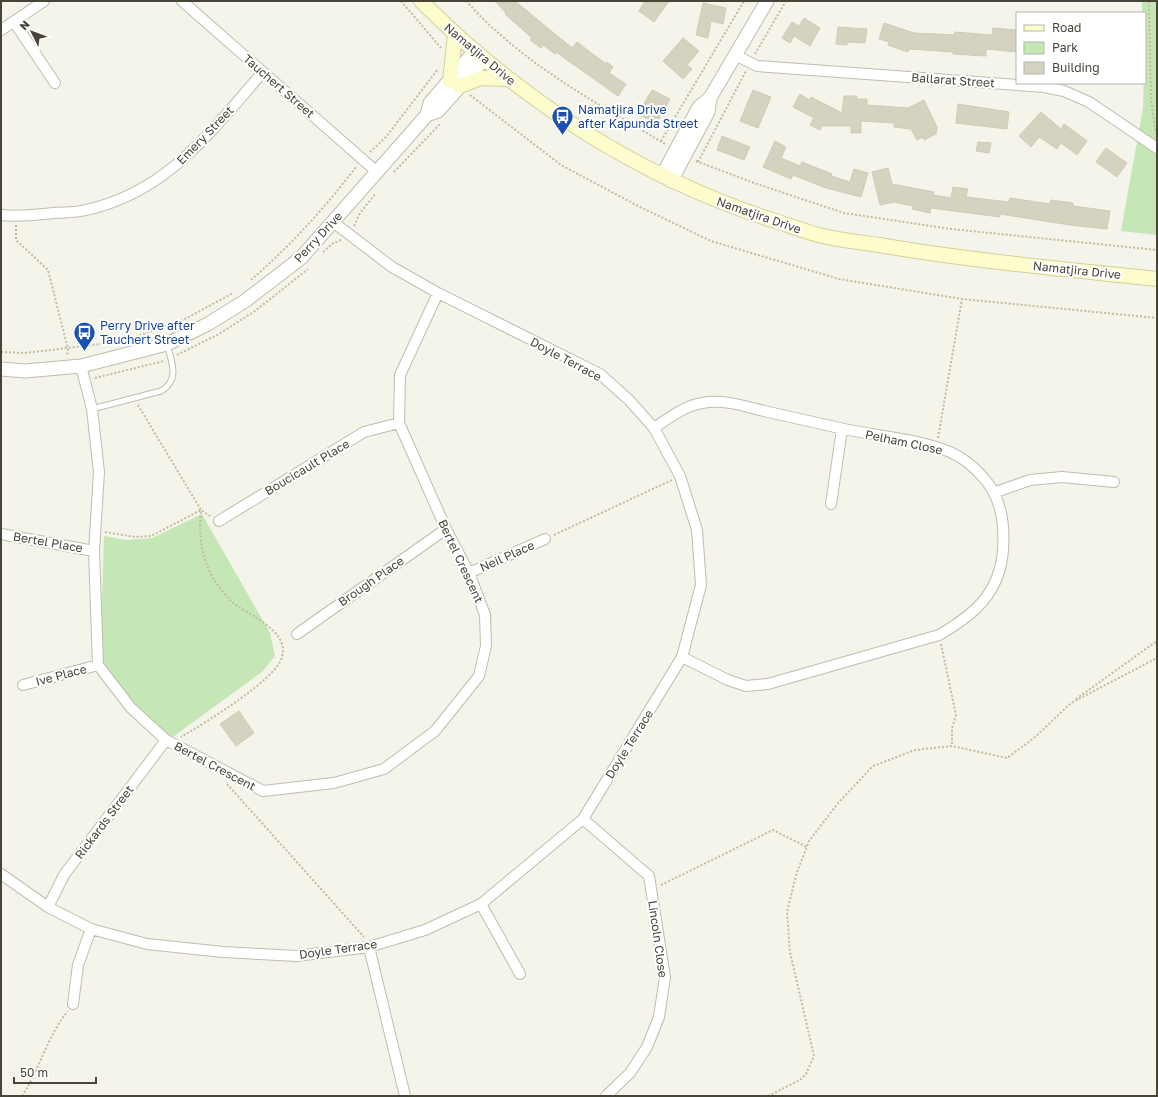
<svg xmlns="http://www.w3.org/2000/svg" width="1158" height="1097" viewBox="0 0 1158 1097" font-family="'Golos Text',sans-serif">
<style>
.green{fill:#c5e7b5}
.building{fill:#d6d2c0;stroke:#d0cbb3}
.lines{fill:none;stroke-linecap:round;stroke-linejoin:round}
.service-casing{stroke:#c0bdad;stroke-width:7}
.minor-casing{stroke:#c0bdad;stroke-width:12}
.tertiary-casing{stroke:#c0bdad;stroke-width:15}
.secondary-casing{stroke:#d2d09b;stroke-width:16}
.path{stroke:#c1bc9e;stroke-width:2;stroke-dasharray:2 2;stroke-linecap:butt}
.service{stroke:#fff;stroke-width:5}
.minor{stroke:#fff;stroke-width:10}
.tertiary{stroke:#fff;stroke-width:13}
.secondary{stroke:#fdfccc;stroke-width:14}
.labels{text-anchor:middle;dominant-baseline:central;stroke-width:4;stroke-linejoin:round;paint-order:stroke}
.street-label{font-size:12px;fill:#484538;stroke:#fff}
.transit-label{font-size:12px;fill:#164399;stroke:#fff;text-anchor:start}
</style>
<rect width="100%" height="100%" fill="#f4f4ea"/>
<!-- green -->
<path class="green" d="M1142 1H1157V235L1121 231 1143 108 1145 13H1142Z
M202 514 270 633 275 656 262 672 170 739 132 707 100 663 104 536 126 540 152 538Z"/>
<!-- building -->
<path class="building" d="M495 1H515L572 48 577 42 606 64 607 62 613 67 609 73 626 84 618 96 556 52 555 54 543 45 541 48 530 40 532 38 505 14 506 13Z
M645 1H669L654 22 639 11Z
M703 3 726 8 723 24 711 21 708 38 696 35Z
M804 18 820 28 810 46 794 36 790 43 782 38 792 22 799 26Z
M884 23 914 33 954 35 955 32 992 35 993 28 1017 30V52L986 49V56L953 54V52L909 49 908 52 888 45 889 42 879 39Z
M838 27 867 29 865 43 847 42V45L836 44Z
M683 38 699 51 687 65 692 69 683 79 663 61Z
M652 90 670 99 656 124 638 114Z
M753 90 771 97 758 128 740 121Z
M800 94 809 100 811 97 842 113 844 96H857L856 99H867V105L908 108 924 100 937 127 936 134 924 140 923 137 917 140 911 129 894 127V123L861 121V133H851V126H822L820 130 810 125 814 118 793 107Z
M958 104 1009 112 1007 129 956 123Z
M1041 112 1061 129 1064 124 1087 141 1077 155 1061 143 1057 149 1039 137 1031 147 1019 136Z
M722 136 750 147 744 160 717 150Z
M775 141 786 147 781 158 800 166 802 162 832 174 831 176 850 182 854 169 868 173 861 197 826 188 793 175 791 179 763 167Z
M978 142 991 143 989 153 976 151Z
M1106 148 1127 163 1117 177 1096 162Z
M888 168 892 184 934 192 933 195 951 198 953 187 968 189 966 197 1009 202 1010 198 1050 204 1051 200 1073 203V206L1110 211 1107 229 1070 225 1000 214V217L931 208 930 213 912 209 913 206 894 202 880 205 872 172Z
M239 711 254 733 236 746 220 724Z"/>
<g class="lines">
<defs>
<path id="service" d="M92 409 161 391C180 380 172 362 167 345"/>
<path id="minor" d="M182 1 377 172
M14 22 55 83
M1 30 44 1
M735 55 757 66 1044 87 1064 91 1089 102 1157 148
M1 215C18 217 35 215 53 213 64 212 75 213 86 210 168 192 211 131 263 72
M81 366 92 409 99 472 94 551 98 665 131 708 166 740 263 791 334 783 384 769 435 731 479 676 486 646 485 615 469 573 446 529 399 423 400 375 438 293
M654 428C669 418 684 406 702 403 723 399 744 406 764 411 791 417 817 423 844 429 877 436 919 439 950 452 961 457 973 466 981 475 1001 495 1005 523 1003 550 1000 593 974 615 939 635L768 684 746 686 728 680 682 657
M996 492 1030 480 1062 477 1114 482
M831 504 842 429
M219 521 364 432 399 423
M1 534 94 551
M469 573 545 539
M297 634 446 529
M23 685 98 665
M583 819 649 876 665 977 659 1017 647 1047 630 1073 606 1096
M1 874 48 907 91 929 147 944 223 952 296 956 369 947 425 930 481 904 583 819 682 657 701 585 697 530 680 476 654 428 629 400 600 374 438 293 392 267 333 222
M481 904 520 974
M48 907 64 875 166 740
M369 947 405 1096
M73 1004 78 965 91 929"/>
<path id="tertiary" d="M427 115 430 103 475 51
M662 176 699 107 710 98 767 1
M671 181 708 112 710 98
M1 369 25 371 81 366 167 344 208 324 245 301 301 258 427 115 438 111 484 59"/>
<path id="secondary" d="M421 1C520 100 639 177 772 220 788 225 803 231 819 235 838 240 859 242 879 245 971 261 1064 269 1157 279
M450 81 455 35
M460 86 481 78 508 79"/>
</defs>
<!-- service casing -->
<use href="#service" class="service-casing"/>
<!-- minor casing -->
<use href="#minor" class="minor-casing"/>
<!-- tertiary casing -->
<use href="#tertiary" class="tertiary-casing"/>
<!-- secondary casing -->
<use href="#secondary" class="secondary-casing"/>
<!-- path -->
<path class="path" d="M401 1 441 48
M466 1C475 10 484 21 494 29 545 76 607 109 665 144
M1149 1 1151 99 1156 134
M755 54 786 1
M470 95 561 165 640 207 711 241 839 279 962 299 1157 318
M661 141 744 1
M370 152 386 137 438 69
M696 161 754 183 844 213 951 229 1157 250
M698 162 746 71
M394 172 441 123
M16 225V240L48 270 68 349 67 356
M354 226 360 213 376 193
M323 252 332 244 341 240
M251 280C292 244 323 210 356 167
M1 352 25 353 126 341 187 318 233 293
M177 355 219 334 255 311 308 269
M95 378 164 361
M138 405 201 510C198 538 202 562 218 586 222 591 227 597 232 602 246 614 290 630 282 657 276 680 203 724 181 737
M938 438 962 299
M105 532 135 537 151 536 201 510 210 516
M554 535 672 480
M941 644 956 715 952 728V746
M1076 699 1157 641
M227 784 364 937
M661 885 773 830 807 847
M22 1096C40 1069 47 1036 68 1011
M768 1096 800 1080 806 1074 814 1056 790 952 787 912 796 875 809 841 839 802 873 766 915 750 952 746 1007 758 1034 738 1071 703 1157 658"/>
<!-- service -->
<use href="#service" class="service"/>
<!-- minor -->
<use href="#minor" class="minor"/>
<!-- tertiary -->
<use href="#tertiary" class="tertiary"/>
<!-- secondary -->
<use href="#secondary" class="secondary"/>
</g>
<!-- icons -->
<defs>
<symbol id="bus-pin" viewBox="-11 -11 22 30"><path d="M0 17L-7.5 6A9.5 9.5 0 1 1 7.5 6Z" fill="#1a4fb4" stroke="#fff"/><path d="M-5-6H5V4H4V6H2V4H-2V6H-4V4H-5ZM-3.5-4V0h7V-4ZM-3.5 1.2v1.5H-2V1.2ZM2 1.2v1.5H3.5V1.2Z" fill="#fff"/></symbol>
</defs>
<g fill-rule="evenodd">
<use href="#bus-pin" x="550" y="104" width="25" height="34"/>
<use href="#bus-pin" x="72" y="320" width="25" height="34"/>
</g>
<g class="labels">
<!-- street labels -->
<g class="street-label">
<text transform="translate(480 54) rotate(40)">Namatjira Drive</text>
<text transform="translate(953 80) rotate(4)">Ballarat Street</text>
<text transform="translate(279 86) rotate(41)">Tauchert Street</text>
<text transform="translate(205 135) rotate(-46)">Emery Street</text>
<text transform="translate(759 215) rotate(19)">Namatjira Drive</text>
<text transform="translate(318 237) rotate(-47)">Perry Drive</text>
<text transform="translate(1077 270) rotate(6)">Namatjira Drive</text>
<text transform="translate(566 359) rotate(28)">Doyle Terrace</text>
<text transform="translate(904 442) rotate(12)">Pelham Close</text>
<text transform="translate(307 467) rotate(-31)">Boucicault Place</text>
<text transform="translate(48 542) rotate(10)">Bertel Place</text>
<text transform="translate(507 556) rotate(-24)">Neil Place</text>
<text transform="translate(461 561) rotate(65)">Bertel Crescent</text>
<text transform="translate(371 581) rotate(-35)">Brough Place</text>
<text transform="translate(61 675) rotate(-15)">Ive Place</text>
<text transform="translate(629 744) rotate(-58)">Doyle Terrace</text>
<text transform="translate(215 766) rotate(28)">Bertel Crescent</text>
<text transform="translate(104 822) rotate(-53)">Rickards Street</text>
<text transform="translate(658 939) rotate(82)">Lincoln Close</text>
<text transform="translate(338 949) rotate(-8)">Doyle Terrace</text>
</g>
<!-- transit labels -->
<g class="transit-label">
<text x="578" y="109">Namatjira Drive<tspan x="578" dy="14">after Kapunda Street</tspan></text>
<text x="100" y="325">Perry Drive after<tspan x="100" dy="14">Tauchert Street</tspan></text>
</g>
</g>
<!-- border -->
<rect width="1158" height="1097" fill="none" stroke="#484538" stroke-width="4"/>
<!-- legend -->
<rect x="1016" y="12" width="130" height="72" fill="#ffffff" stroke="#b6b5af"/>
<rect x="1024" y="25" width="20" height="6" fill="#fdfccc" stroke="#b6b5af"/>
<text x="1052" y="32" font-size="12" fill="#484538">Road</text>
<rect x="1024" y="42" width="20" height="12" fill="#c5e7b5" stroke="#b6b5af"/>
<text x="1052" y="52" font-size="12" fill="#484538">Park</text>
<rect x="1024" y="62" width="20" height="12" fill="#d6d2c0" stroke="#b6b5af"/>
<text x="1052" y="72" font-size="12" fill="#484538">Building</text>
<!-- north arrow -->
<g transform="translate(32 32) rotate(312)" stroke="#ffffff" stroke-width="3" paint-order="stroke">
<path d="M0-3L7 15L0 10L-7 15Z" fill="#484538"/>
<text y="-6" font-size="11" font-weight="bold" text-anchor="middle" fill="#484538">N</text>
</g>
<!-- scale -->
<path d="M14 1077v6h82v-6" fill="none" stroke="#484538" stroke-width="2"/>
<text x="20" y="1077" font-size="12" fill="#484538" stroke="#ffffff" stroke-width="3" paint-order="stroke">50 m</text>
</svg>
